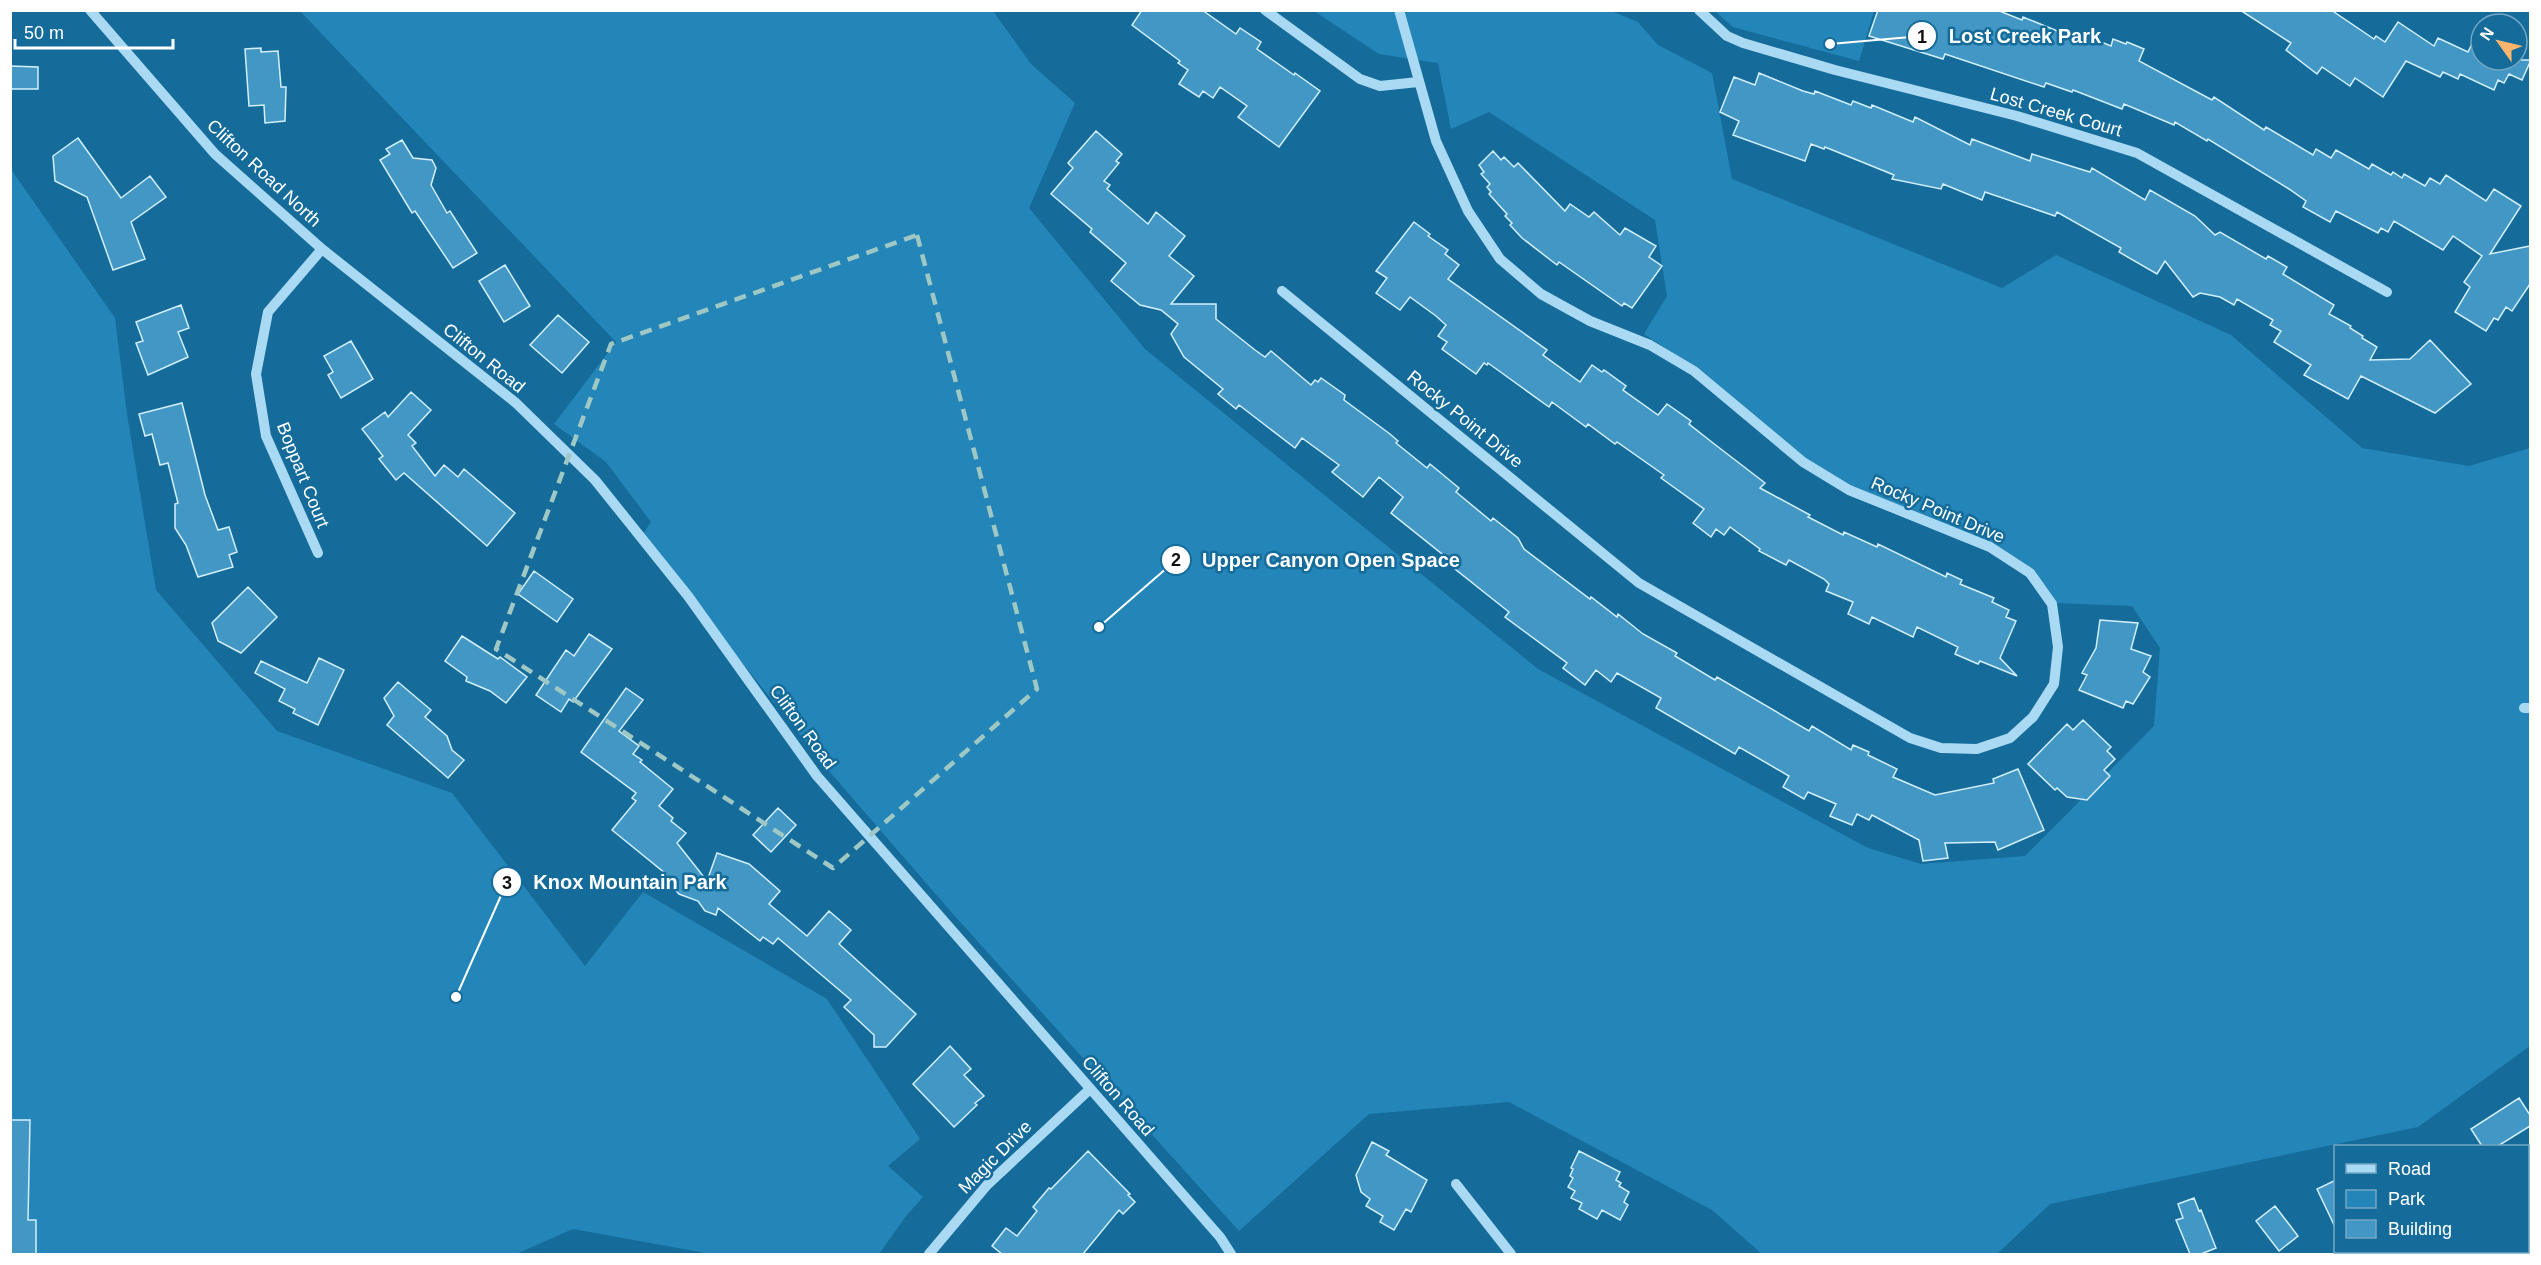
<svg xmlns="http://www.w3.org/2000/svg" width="2541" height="1265" viewBox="0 0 2541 1265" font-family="Arial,sans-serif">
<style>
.green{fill:#2486b8}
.building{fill:#4297c4;stroke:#d2effd;stroke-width:1.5}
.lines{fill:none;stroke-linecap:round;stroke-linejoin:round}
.minor{stroke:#aadaf3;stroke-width:10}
.marked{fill:none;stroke:#9fc8c5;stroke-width:4.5;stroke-dasharray:12 8;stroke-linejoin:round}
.labels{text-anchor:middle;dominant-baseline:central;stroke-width:5;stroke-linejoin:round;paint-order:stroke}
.street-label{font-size:18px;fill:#fff;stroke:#156c9b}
.leader{fill:none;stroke:#fff;stroke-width:2}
.callout-dot{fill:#fff;stroke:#156c9b;stroke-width:2}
.mark-label{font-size:18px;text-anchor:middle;font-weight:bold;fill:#111}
.callout-label{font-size:20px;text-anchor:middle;font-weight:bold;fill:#fff;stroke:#156c9b;stroke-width:5;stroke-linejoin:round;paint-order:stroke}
</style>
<rect width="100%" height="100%" fill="#156c9b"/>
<!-- green -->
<path class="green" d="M1609 10 1638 22 1658 45 1712 73 1732 179 2002 288 2056 255 2231 335 2362 448 2469 466 2530 448V1046L2418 1127 2050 1204 1997 1254H1762L1712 1210 1509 1102 1369 1114 1239 1231 953 914 829 771 641 537 651 522 606 462 554 424 616 342 300 11H993L1031 64 1075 103 1029 208 1145 349 1538 669 1868 848 1921 864 2025 856 2154 726 2160 648 2132 606 2055 603 2033 570 1851 487 1806 460 1700 371 1644 334 1667 296 1655 220 1489 112 1451 129 1438 63 1379 54 1314 11Z
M1715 11H1874L1859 61 1733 27Z
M10 168 115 318 127 414 156 590 277 731 452 793 585 966 643 892 827 999 920 1139 888 1166 923 1197 906 1216 879 1254H711L573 1229 516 1254H11Z"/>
<!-- building -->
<path class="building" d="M1142 10H1202L1236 34 1240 28 1261 42 1257 49 1294 75 1295 73 1320 91 1279 147 1238 117 1247 106 1220 87 1213 98 1203 91 1199 97 1179 84 1188 70 1178 63 1180 61 1132 25Z
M1878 10H1997L2022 20 2023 17 2072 37 2074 31 2111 46 2113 39 2126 44 2127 42 2144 49 2139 61 2212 100 2214 97 2264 130 2266 127 2313 155 2316 149 2331 158 2336 150 2369 169 2372 164 2391 175 2393 172 2402 178 2404 174 2425 186 2430 178 2440 184 2446 175 2486 201 2494 189 2521 206 2490 254 2530 246V284L2512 311 2506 307 2498 320 2494 318 2486 331 2455 312 2470 287 2464 282 2482 256 2453 236 2443 250 2394 221 2388 232 2381 228 2378 233 2336 211 2330 222 2303 207 2306 201 2289 189 2208 139 2207 141 2175 122 2174 125 2124 104 2122 109 2073 90 2072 92 2046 83 2044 87 1945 54 1943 59 1869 36Z
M2240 10H2331L2374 39 2376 36 2385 42 2398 22 2434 46 2438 38 2468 52 2481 25V60H2530V62L2522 80 2509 74 2504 83 2498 80 2494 90 2460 74 2458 79 2443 72 2440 77 2406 61 2383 97 2355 78 2350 86 2322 67 2317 74 2286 50 2291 43Z
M261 48V52L278 51 281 87H286L285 121 265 123 264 105 249 106 245 49Z
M10 66 38 67V89H10Z
M1759 73 1803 91 1814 94 1815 91 1851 105 1853 101 1871 108 1872 105 1913 122 1915 117 1970 145 1972 139 2030 161 2032 154 2090 172 2092 168 2145 200 2150 190 2195 216 2215 235 2220 232 2266 259 2268 256 2287 267 2283 274 2334 305 2329 314 2351 326 2350 328 2363 336 2362 338 2377 347 2370 360 2410 359 2430 340 2471 384 2435 413 2361 376 2348 399 2304 375 2311 365 2274 342 2281 331 2270 325 2273 320 2237 299 2234 305 2220 297 2200 293 2193 297 2165 261 2157 274 2119 252 2121 248 2057 212 2055 216 1985 192 1982 200 1943 184 1941 189 1892 179 1894 175 1825 147 1824 149 1811 144 1805 161 1733 135 1739 121 1720 112 1734 77 1755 85Z
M1096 131 1122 154 1116 161 1119 163 1104 181 1110 185 1107 189 1148 224 1156 212 1185 236 1169 256 1194 276 1171 304H1216V319L1255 350 1265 357 1271 351 1311 385 1315 380 1318 382 1321 378 1345 395 1344 400 1390 434 1398 441 1396 443 1427 468 1430 464 1459 488 1456 492 1491 521 1493 518 1518 538 1524 549 1590 599 1591 597 1617 617 1618 614 1643 634 1677 653 1675 656 1715 680 1717 677 1809 731 1812 726 1851 750 1853 745 1869 752 1868 755 1897 769 1893 777 1935 795 1994 783 1993 779 2018 769 2044 830 1998 850 1995 842 1945 843 1948 858 1923 861 1919 840 1872 815 1869 820 1857 814 1852 825 1830 816 1836 804 1808 792 1804 799 1783 787 1789 776 1739 747 1735 754 1656 708 1661 698 1617 673 1611 682 1596 670 1585 685 1563 668 1567 663 1505 617 1509 612 1450 565 1452 562 1391 513 1403 497 1379 477 1363 497 1332 472 1339 465 1302 438 1295 448 1239 405 1236 409 1218 394 1223 389 1184 357 1171 334 1178 324 1161 310 1140 305 1111 281 1126 263 1090 232 1092 229 1051 194 1073 168 1068 163Z
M78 138 121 198 150 176 166 197 131 222 145 259 113 270 87 197 55 181 53 156Z
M402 140 413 158 432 160 436 168 431 185 447 213 450 211 477 253 453 268 415 211 412 213 380 160 390 154 386 149Z
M1493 151 1501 160 1504 157 1514 167 1518 163 1565 211 1570 204 1589 217 1594 212 1620 235 1625 228 1656 246 1649 257 1662 266 1632 308 1624 303 1622 306 1559 262 1557 265 1522 238 1510 225 1512 223 1505 216 1507 214 1489 194 1491 192 1487 187 1490 184 1481 174 1484 172 1479 165Z
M1414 222 1430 234 1428 236 1448 250 1445 254 1459 265 1448 279 1547 350 1543 355 1580 382 1592 365 1602 372 1604 370 1626 386 1623 390 1658 415 1667 404 1691 421 1689 424 1713 443 1765 483 1760 488 1810 515 1808 517 1843 535 1844 532 1877 547 1878 544 1946 577 1947 573 1962 580 1960 584 1994 598 1992 602 2009 610 2006 617 2016 621 2000 658 2017 676 1980 661 1978 664 1955 654 1958 647 1917 627 1913 637 1872 617 1869 624 1848 614 1853 602 1826 591 1829 584 1824 579 1789 560 1786 565 1759 551 1760 549 1730 527 1724 535 1716 529 1711 537 1693 523 1704 509 1661 478 1664 475 1617 442 1615 444 1588 424 1586 427 1552 402 1549 407 1488 363 1487 365 1484 363 1476 374 1442 349 1447 342 1438 336 1446 325 1436 316 1410 297 1400 310 1376 293 1387 278 1376 271Z
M505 265 530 306 504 322 479 281Z
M181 305 189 328 178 332 188 357 148 375 136 343 143 341 136 322Z
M558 315 589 342 562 373 530 345Z
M351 341 373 379 341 398 328 375 333 372 324 356Z
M411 392 431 410 408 435 416 443 412 446 435 476 444 465 458 477 464 469 515 513 487 546 404 473 396 480 379 459 383 456 362 429 385 412 388 417Z
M182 403 205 495 218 530 229 527 237 552 229 555 233 567 198 577 186 545 175 528V504L178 503 168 463 160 465 152 434 145 436 139 414Z
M534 571 573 599 557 622 518 594Z
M248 587 277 617 241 653 218 641 212 623Z
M2100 620 2138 623 2131 649 2151 656 2143 672 2150 677 2133 704 2126 701 2123 708 2079 690 2087 675 2082 673 2096 648Z
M589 634 612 649 573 702 569 699 561 712 536 695 566 650 574 656Z
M462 636 498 659 500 657 527 677 506 703 490 691 466 681 467 677 445 661Z
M319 658 344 670 318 725 293 713 295 709 279 701 285 689 255 673 261 661 307 683Z
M398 682 431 710 425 717 447 736 452 750 464 760 448 778 387 725 394 716 384 698Z
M626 688 643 700 619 731 639 746 633 754 642 760 640 762 673 789 659 806 673 818 671 821 686 833 677 843 707 881 717 853 749 864 780 891 769 904 807 936 829 911 851 930 839 944 916 1014 886 1047H874V1035L844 1007 851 1000 778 938 773 944 763 937 760 941 718 908 716 915 705 911 698 901 679 894 664 877 666 874 612 830 636 801 632 798 636 793 581 752Z
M2083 720 2111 747 2107 751 2115 759 2104 770 2110 776 2087 800 2067 797 2057 788 2055 790 2028 764 2067 724 2073 730Z
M778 808 796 825 771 852 753 835Z
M950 1046 971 1069 964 1075 984 1096 975 1103 977 1105 954 1127 913 1084Z
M2519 1098 2530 1115V1126L2498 1146H2482L2471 1129Z
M10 1120H30L28 1220H36V1254H10Z
M1372 1142 1389 1151 1386 1155 1427 1180 1411 1212 1406 1209 1394 1230 1380 1222 1383 1216 1366 1206 1370 1199 1361 1192 1356 1175Z
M1088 1151 1130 1194 1128 1195 1135 1202 1123 1214 1119 1210 1083 1254H1002L992 1246 1006 1228 1017 1236 1037 1211 1033 1207 1049 1188 1051 1189Z
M1579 1151 1620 1172 1616 1180 1621 1183 1619 1186 1629 1192 1624 1202 1628 1205 1620 1220 1602 1210 1597 1219 1579 1209 1582 1203 1571 1198 1575 1191 1568 1187 1573 1178 1570 1176 1573 1169 1571 1168Z
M2336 1180V1229L2317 1189Z
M2194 1198 2199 1211 2201 1210 2216 1248 2201 1254H2190L2176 1220 2183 1218 2178 1204Z
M2275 1206 2298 1236 2279 1251 2256 1221Z"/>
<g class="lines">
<!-- minor -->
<path class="minor" d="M90 10 215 154 322 249 516 403 595 480 688 596 817 776 1220 1237 1231 1254
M1265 10 1360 79 1380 86 1418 82
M1699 10 1727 36 1743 43 1835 70 2017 116 2137 153 2387 292
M1282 291 1639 583 1910 738 1941 748 1977 749 2010 738 2033 717 2054 684 2058 647 2052 604 2030 573 1990 547 1849 490 1803 462 1694 371 1650 345 1590 321 1541 294 1500 259 1468 211 1436 141 1399 10
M318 553 266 436 256 374 268 312 322 249
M2524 708H2530
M1456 1184 1511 1254
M929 1254 987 1185 1090 1089
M2523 1254 2530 1251"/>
</g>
<!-- marked area -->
<path class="marked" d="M917 235 1037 689 833 868 496 649 611 344Z"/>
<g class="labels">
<!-- street labels -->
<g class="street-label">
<text transform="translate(2056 112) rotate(16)">Lost Creek Court</text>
<text transform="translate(264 173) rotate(43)">Clifton Road North</text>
<text transform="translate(484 358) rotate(39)">Clifton Road</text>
<text transform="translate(1465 419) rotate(39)">Rocky Point Drive</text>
<text transform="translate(303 475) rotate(68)">Boppart Court</text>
<text transform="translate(1938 510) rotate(23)">Rocky Point Drive</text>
<text transform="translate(803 727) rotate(54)">Clifton Road</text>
<text transform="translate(1118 1096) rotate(49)">Clifton Road</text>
<text transform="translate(995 1157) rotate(-45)">Magic Drive</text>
</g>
</g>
<!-- callouts -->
<path class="leader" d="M1830 44L1922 36M1099 627L1176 560M456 997L507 882"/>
<g class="callout-dot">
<circle cx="1830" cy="44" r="6"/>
<circle cx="1099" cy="627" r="6"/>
<circle cx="456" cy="997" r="6"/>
<circle cx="1922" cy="36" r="15"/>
<circle cx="1176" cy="560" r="15"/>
<circle cx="507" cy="882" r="15"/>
</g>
<g class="mark-label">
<text x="1922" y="43">1</text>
<text x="1176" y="566">2</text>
<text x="507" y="889">3</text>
</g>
<g class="callout-label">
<text x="2025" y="43">Lost Creek Park</text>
<text x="1331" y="567">Upper Canyon Open Space</text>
<text x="630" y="889">Knox Mountain Park</text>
</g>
<!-- border -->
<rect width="2541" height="1265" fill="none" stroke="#ffffff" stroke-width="24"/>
<!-- legend -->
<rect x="2334" y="1145" width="195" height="108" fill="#156c9b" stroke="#73a7c3" stroke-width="1.5"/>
<rect x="2346" y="1164" width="30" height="9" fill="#aadaf3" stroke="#73a7c3" stroke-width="1.5"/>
<text x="2388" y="1175" font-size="18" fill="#ffffff">Road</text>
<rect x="2346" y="1190" width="30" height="18" fill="#2486b8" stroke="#73a7c3" stroke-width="1.5"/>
<text x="2388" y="1205" font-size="18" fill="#ffffff">Park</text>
<rect x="2346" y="1220" width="30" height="18" fill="#4297c4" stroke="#73a7c3" stroke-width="1.5"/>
<text x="2388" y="1235" font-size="18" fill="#ffffff">Building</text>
<!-- north arrow -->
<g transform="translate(2499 42) rotate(304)"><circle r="28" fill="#156c9b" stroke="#73a7c3" stroke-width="1.5"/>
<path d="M0-4.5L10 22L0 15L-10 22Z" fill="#ffb66c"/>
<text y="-9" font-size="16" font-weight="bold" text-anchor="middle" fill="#ffffff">N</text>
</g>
<!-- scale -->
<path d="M15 39v9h158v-9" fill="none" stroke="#ffffff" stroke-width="3"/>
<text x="24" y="39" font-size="18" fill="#ffffff" stroke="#156c9b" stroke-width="4.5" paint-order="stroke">50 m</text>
</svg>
